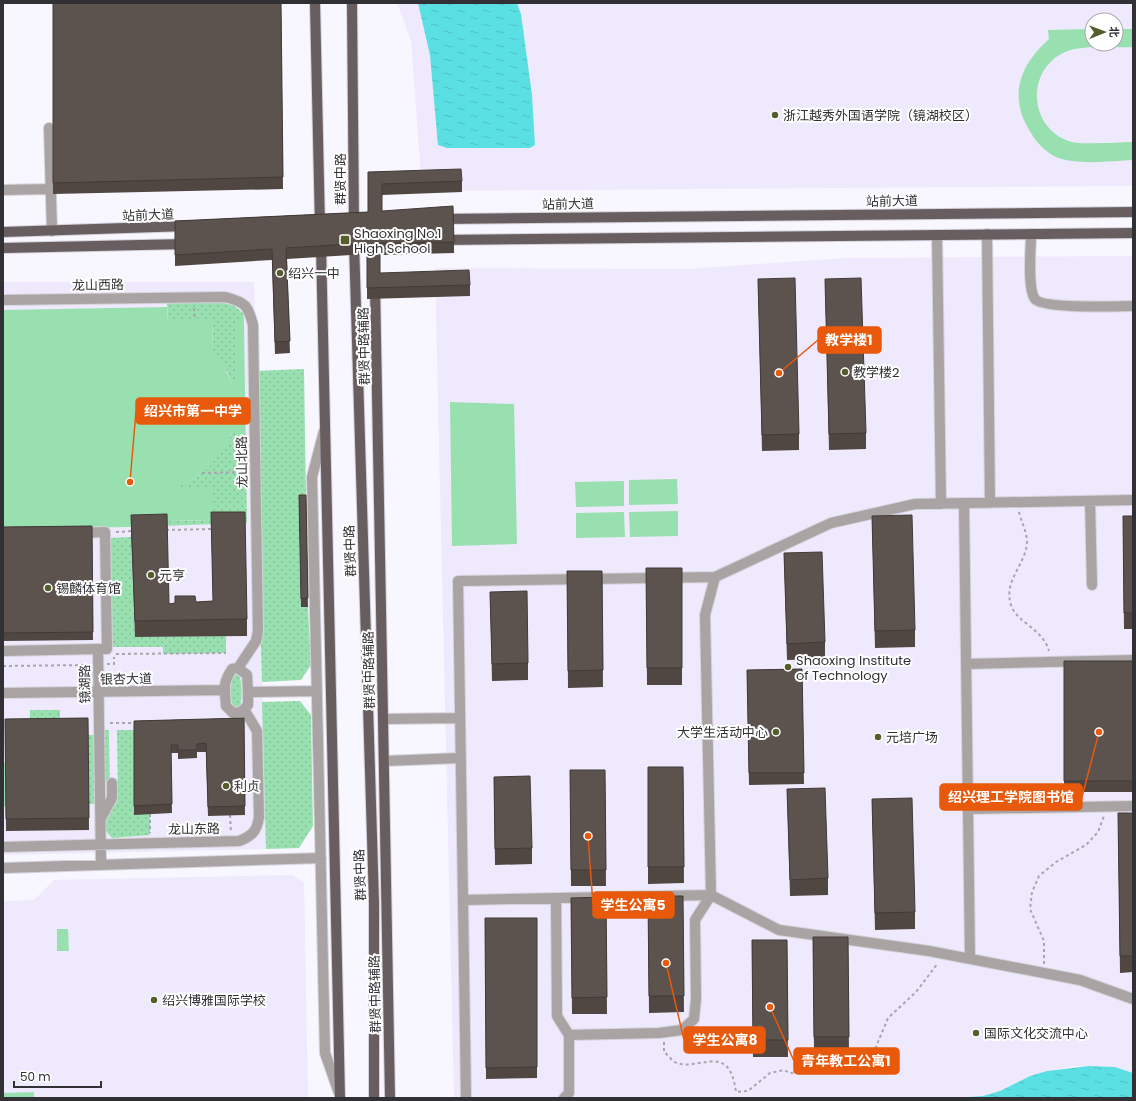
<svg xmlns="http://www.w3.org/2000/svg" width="1136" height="1101" viewBox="0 0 1136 1101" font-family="Poppins,'Noto Sans SC',sans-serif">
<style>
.built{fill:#eee9fc;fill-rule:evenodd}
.grass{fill:url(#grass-dots)}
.green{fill:#99e0b0}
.water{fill:url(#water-ripples)}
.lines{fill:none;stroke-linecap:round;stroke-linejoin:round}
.minor-casing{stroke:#d4d2da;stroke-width:12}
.major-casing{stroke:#d4d2da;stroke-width:12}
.path{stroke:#a8a6ad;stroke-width:2;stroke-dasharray:3 3;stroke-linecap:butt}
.minor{stroke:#a9a3a4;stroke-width:10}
.major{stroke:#685e5f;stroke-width:10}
.wall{fill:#504743}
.building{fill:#5d534e;stroke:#413a37}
.poi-dot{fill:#565d2c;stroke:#fff;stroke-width:1.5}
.labels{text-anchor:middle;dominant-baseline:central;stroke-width:4;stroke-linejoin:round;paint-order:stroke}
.poi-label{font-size:13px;fill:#313034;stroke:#fff;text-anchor:start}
.street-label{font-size:13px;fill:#313034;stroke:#fff}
.leader{fill:none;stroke:#e8590c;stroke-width:1.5}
.callout-dot{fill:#e8590c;stroke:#fff;stroke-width:1.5}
.callout{fill:#e8590c;stroke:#e8590c;stroke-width:1.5}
.callout-label{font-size:14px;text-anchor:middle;font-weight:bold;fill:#fff}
</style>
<defs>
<pattern id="grass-dots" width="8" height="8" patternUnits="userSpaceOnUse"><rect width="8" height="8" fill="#99e0b0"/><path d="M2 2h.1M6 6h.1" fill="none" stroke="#84c098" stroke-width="1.8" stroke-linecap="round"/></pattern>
<pattern id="water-ripples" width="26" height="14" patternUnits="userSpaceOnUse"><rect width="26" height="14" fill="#5ae0e2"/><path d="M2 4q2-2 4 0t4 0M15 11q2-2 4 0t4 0" fill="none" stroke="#4fc0c2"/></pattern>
</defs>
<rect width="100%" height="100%" fill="#f8f6ff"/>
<!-- built -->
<path class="built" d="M397 3H1133V186L422 191 411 40ZM1092 20H1116V44H1092Z
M1133 256V1073L1115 1067 1075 1066 1047 1071 1030 1076 1000 1091 983 1096 954 1098H454L435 268 687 269 847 258Z
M3 282H254L266 849 3 855Z
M292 875 304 883 308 1098H3V901L34 900 54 880Z"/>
<!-- grass -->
<path class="grass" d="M167 303H224L233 305 243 313 244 321 236 322V384H232L227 372 213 351 212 320H168Z
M304 369 306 503 299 504 301 607H308L311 665 301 680 262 682 253 371Z
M232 433H237V459H246L247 523 130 527V522L214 520 170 489C200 481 218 460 232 433Z
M131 537 135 637 226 636V653L163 654V647H112L110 538Z
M233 672 239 673C242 683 243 700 239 709L234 710C230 700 228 681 233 672Z
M300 701 311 715 313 826 299 848 266 849 262 702Z
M30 710H60V730H30Z
M104 730H109L110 797H104Z
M117 730H134V814H150V835L112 838 105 830V821L118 798Z
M88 735H96V804H89Z
M3 763H5L6 806 3 807Z"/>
<!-- green -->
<path class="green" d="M1092 29V44H1116V29H1133V47C1112 48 1078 44 1061 54 1024 75 1031 131 1072 142 1083 145 1119 142 1133 142V160C1111 161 1074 166 1054 156 1045 151 1036 142 1031 133 1008 97 1019 66 1049 39L1048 30Z
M167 307 168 320H212L213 351 221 361 232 384H236V321H244L246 459H237V433H232C219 459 201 480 172 489H213L214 520 130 522V527L3 529V310Z
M450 402 514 404 517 544 452 546Z
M677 479 678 504 629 505V480Z
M624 481V506L576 507 575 482Z
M678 511V536L630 537 629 512Z
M624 512 625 537 576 538V513Z
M57 929H68L69 951H57Z
M34 1092V1098H3V1093Z"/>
<!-- water -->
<path class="water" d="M418 3H517L521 14 532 95 535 145 530 148H447L438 145 430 55Z
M1089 1066 1115 1067 1133 1073V1098H954L983 1096 1000 1091 1030 1076 1047 1071Z"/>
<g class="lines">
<defs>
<path id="minor" d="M49 128 52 231
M3 190 50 189
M987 234 990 503
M1031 234C1031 247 1027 289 1035 299 1043 309 1117 306 1133 306
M937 235 941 504
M3 300 225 297C245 302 248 305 253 325L258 631 256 641 238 668
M324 431 312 477 325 1053 339 1093
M1133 500 915 504 831 523 715 577 705 615 711 895 779 930 929 951 1080 980 1133 999
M1090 501 1092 585
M964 504 970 959
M79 533 105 532 107 649H98L101 865
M3 651 98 649
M966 664 1133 660
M248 692 247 675 238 668 232 669C222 684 225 689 226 706L233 713 241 712 248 705V692L317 691
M3 693 225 690
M383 719 460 718
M384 761 460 758
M968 809 1133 806
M101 818 112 798V783
M3 847 239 841C252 836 257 831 259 817L257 731 244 709
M3 868 321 858
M711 895 463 900 458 581 715 577
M556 898 557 1016 569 1035 659 1033 682 1030 694 1019 696 999 695 920 711 895
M463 900 466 1098
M564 1098 569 1093V1035"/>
<path id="major" d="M315 3 320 227
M352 3 354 226
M441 219 1133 212
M3 232 187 226
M441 240 1133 233
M354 242 374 903V1098
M321 245 340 1098
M3 248 187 244
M375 285 390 1098"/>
</defs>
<!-- minor casing -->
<use href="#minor" class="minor-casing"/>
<!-- major casing -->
<use href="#major" class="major-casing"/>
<!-- path -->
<path class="path" d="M194 308 195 320
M202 473 246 472
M1019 512C1021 521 1027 532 1027 542 1026 565 1003 580 1011 605 1016 622 1043 629 1049 651
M166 530 211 529
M116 532 133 531
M116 654 226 653
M107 664H114V657
M3 666 89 665
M110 723H136
M150 814V833
M230 815 231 832
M1044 964V941L1030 909 1032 892 1039 876 1056 862 1086 845 1098 832 1104 816
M664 1042V1052C667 1054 670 1058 673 1061 696 1075 729 1038 736 1092L748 1091 770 1073 784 1070 790 1073 864 1068 873 1054 888 1018 916 992 938 963"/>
<!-- minor -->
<use href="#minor" class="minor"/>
<!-- major -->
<use href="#major" class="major"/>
</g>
<!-- wall -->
<path class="wall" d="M53 3H281L283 189 53 194Z
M368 172 462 181V192L382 195V211L454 242V253L380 255V273L470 285V296L367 299V254L287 259 290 353 275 354 272 260 175 266V221L368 212Z
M758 279 799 434V450L762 451Z
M825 279 866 433V449L829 450Z
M299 495H306L308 607H301Z
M211 512 247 619V636L135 637 131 532V515L169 604 213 601Z
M872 516 915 630V647L875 648Z
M1123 516H1133V629H1124Z
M92 526 93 640 3 641V527Z
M784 553 825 642V659L787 660Z
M646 568H682V685H647Z
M567 571H602L603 687 568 688Z
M490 592 528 663V680L492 681Z
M1064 661H1133V792H1064Z
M802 669 804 784 749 785 747 670Z
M88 718 89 830 6 831 5 719Z
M244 718 245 815 208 816 206 752H197V758L178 759V753H171L172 813 134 815V721Z
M648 767H683L684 883 648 884Z
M570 770H605L606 886H571Z
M494 777 532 848V864L495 865Z
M787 789 828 878V895L790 896Z
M872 799 915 912V929L875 930Z
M1118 813H1133V972L1120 973Z
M648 896H683L684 1012 649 1013Z
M606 897 607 1014H572L571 898Z
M485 918H537V1078L486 1079Z
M813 937H848L849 1054H814Z
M752 940H787L788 1057H753Z"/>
<!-- building -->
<path class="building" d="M53 3H281L283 177 53 183Z
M461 169 462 181 382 184V211L453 206 454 242 380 243V273L469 270 470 285 367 288V243L286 248 290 341 275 342 272 249 175 255V221L368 212V172Z
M795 278 799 434 762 435 758 279Z
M861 278 866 433 829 434 825 279Z
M299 495H306L308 598 301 599Z
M211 512H245L247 619 135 621 131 515 167 514 169 604 175 603V596H195L196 602 213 601Z
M912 515 915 630 875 631 872 516Z
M1123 516H1133V613H1124Z
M92 526 93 632 3 633V527Z
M822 552 825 642 787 644 784 553Z
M646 568H682V668H647Z
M567 571H602L603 670 568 671Z
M527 591 528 663 492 664 490 592Z
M1064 661H1133V781H1064Z
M802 669 804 773H749L747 670Z
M88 718 89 818 6 819 5 719Z
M244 718 245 806 208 807 206 743 197 744V750H178V745H171L172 804 134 806V721Z
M648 767H683L684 867H648Z
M570 770H605L606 870H571Z
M530 776 532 848 495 849 494 777Z
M825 788 828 878 790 880 787 789Z
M912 798 915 912 875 913 872 799Z
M1118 813H1133V956H1120Z
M648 896H683L684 996H649Z
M606 897 607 997 572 998 571 898Z
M485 918H537V1067L486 1068Z
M813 937H848L849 1037H814Z
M752 940H787L788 1040H753Z"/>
<!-- markers -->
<g class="poi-dot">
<circle cx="775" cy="115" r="4"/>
<rect x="340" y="235" width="10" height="10" rx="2"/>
<circle cx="280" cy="273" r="4"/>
<circle cx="845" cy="372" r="4"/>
<circle cx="151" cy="575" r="4"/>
<circle cx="48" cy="588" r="4"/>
<circle cx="788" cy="667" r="4"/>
<circle cx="776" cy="732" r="4"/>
<circle cx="878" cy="737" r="4"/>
<circle cx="226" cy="786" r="4"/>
<circle cx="154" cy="1000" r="4"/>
<circle cx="976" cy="1033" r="4"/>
</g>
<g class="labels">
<!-- poi labels -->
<g class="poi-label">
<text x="783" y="115">浙江越秀外国语学院（镜湖校区）</text>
<text x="354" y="233">Shaoxing No.1<tspan x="354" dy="15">High School</tspan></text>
<text x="288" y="273">绍兴一中</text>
<text x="853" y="372">教学楼2</text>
<text x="159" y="575">元亨</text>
<text x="56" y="588">锡麟体育馆</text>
<text x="796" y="660">Shaoxing Institute<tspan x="796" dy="15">of Technology</tspan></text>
<text x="768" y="732" text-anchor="end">大学生活动中心</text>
<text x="886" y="737">元培广场</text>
<text x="234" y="786">利贞</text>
<text x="162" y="1000">绍兴博雅国际学校</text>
<text x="984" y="1033">国际文化交流中心</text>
</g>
<!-- street labels -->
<g class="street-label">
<text transform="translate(340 179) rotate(-90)">群贤中路</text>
<text transform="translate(892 201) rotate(-1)">站前大道</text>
<text transform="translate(568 204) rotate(-1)">站前大道</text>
<text transform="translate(148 215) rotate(-2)">站前大道</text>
<text transform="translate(98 285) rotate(-1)">龙山西路</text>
<text transform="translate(364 346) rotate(-91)">群贤中路辅路</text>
<text transform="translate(242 462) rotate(-91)">龙山北路</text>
<text transform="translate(350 551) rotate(-92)">群贤中路</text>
<text transform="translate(369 670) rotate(-91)">群贤中路辅路</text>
<text transform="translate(126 679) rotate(-1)">银杏大道</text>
<text transform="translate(85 684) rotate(-91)">镜湖路</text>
<text transform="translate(194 829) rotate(-1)">龙山东路</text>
<text transform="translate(360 875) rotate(-92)">群贤中路</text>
<text transform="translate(375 994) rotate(-91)">群贤中路辅路</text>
</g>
</g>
<!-- callouts -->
<path class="leader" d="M779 373L818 340M130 482L136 411M1099 732L1082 797M588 836L593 905M666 963L684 1040M770 1007L794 1061"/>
<g class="callout-dot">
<circle cx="779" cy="373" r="4"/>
<circle cx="130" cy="482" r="4"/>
<circle cx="1099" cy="732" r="4"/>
<circle cx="588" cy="836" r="4"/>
<circle cx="666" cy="963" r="4"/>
<circle cx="770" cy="1007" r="4"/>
</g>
<g class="callout">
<rect x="818" y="327" width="63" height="26" rx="4"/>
<rect x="136" y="398" width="114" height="26" rx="4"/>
<rect x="940" y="784" width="142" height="26" rx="4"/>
<rect x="593" y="892" width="81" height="26" rx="4"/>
<rect x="684" y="1027" width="81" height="26" rx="4"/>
<rect x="794" y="1048" width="105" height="26" rx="4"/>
</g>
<g class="callout-label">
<text x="849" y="345">教学楼1</text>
<text x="193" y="416">绍兴市第一中学</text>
<text x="1011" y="802">绍兴理工学院图书馆</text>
<text x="633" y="910">学生公寓5</text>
<text x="725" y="1045">学生公寓8</text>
<text x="846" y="1066">青年教工公寓1</text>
</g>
<!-- border -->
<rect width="1136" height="1101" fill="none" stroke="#313034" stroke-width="8"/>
<!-- north arrow -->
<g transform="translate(1104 32) rotate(89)"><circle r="19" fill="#ffffff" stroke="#adacae"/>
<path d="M0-3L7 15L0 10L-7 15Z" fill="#565d2c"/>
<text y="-6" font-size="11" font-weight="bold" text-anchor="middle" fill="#313034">北</text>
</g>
<!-- scale -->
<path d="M14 1081v6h87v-6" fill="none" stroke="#313034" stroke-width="2"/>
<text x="20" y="1081" font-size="12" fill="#313034" stroke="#ffffff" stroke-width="3" paint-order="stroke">50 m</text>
</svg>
